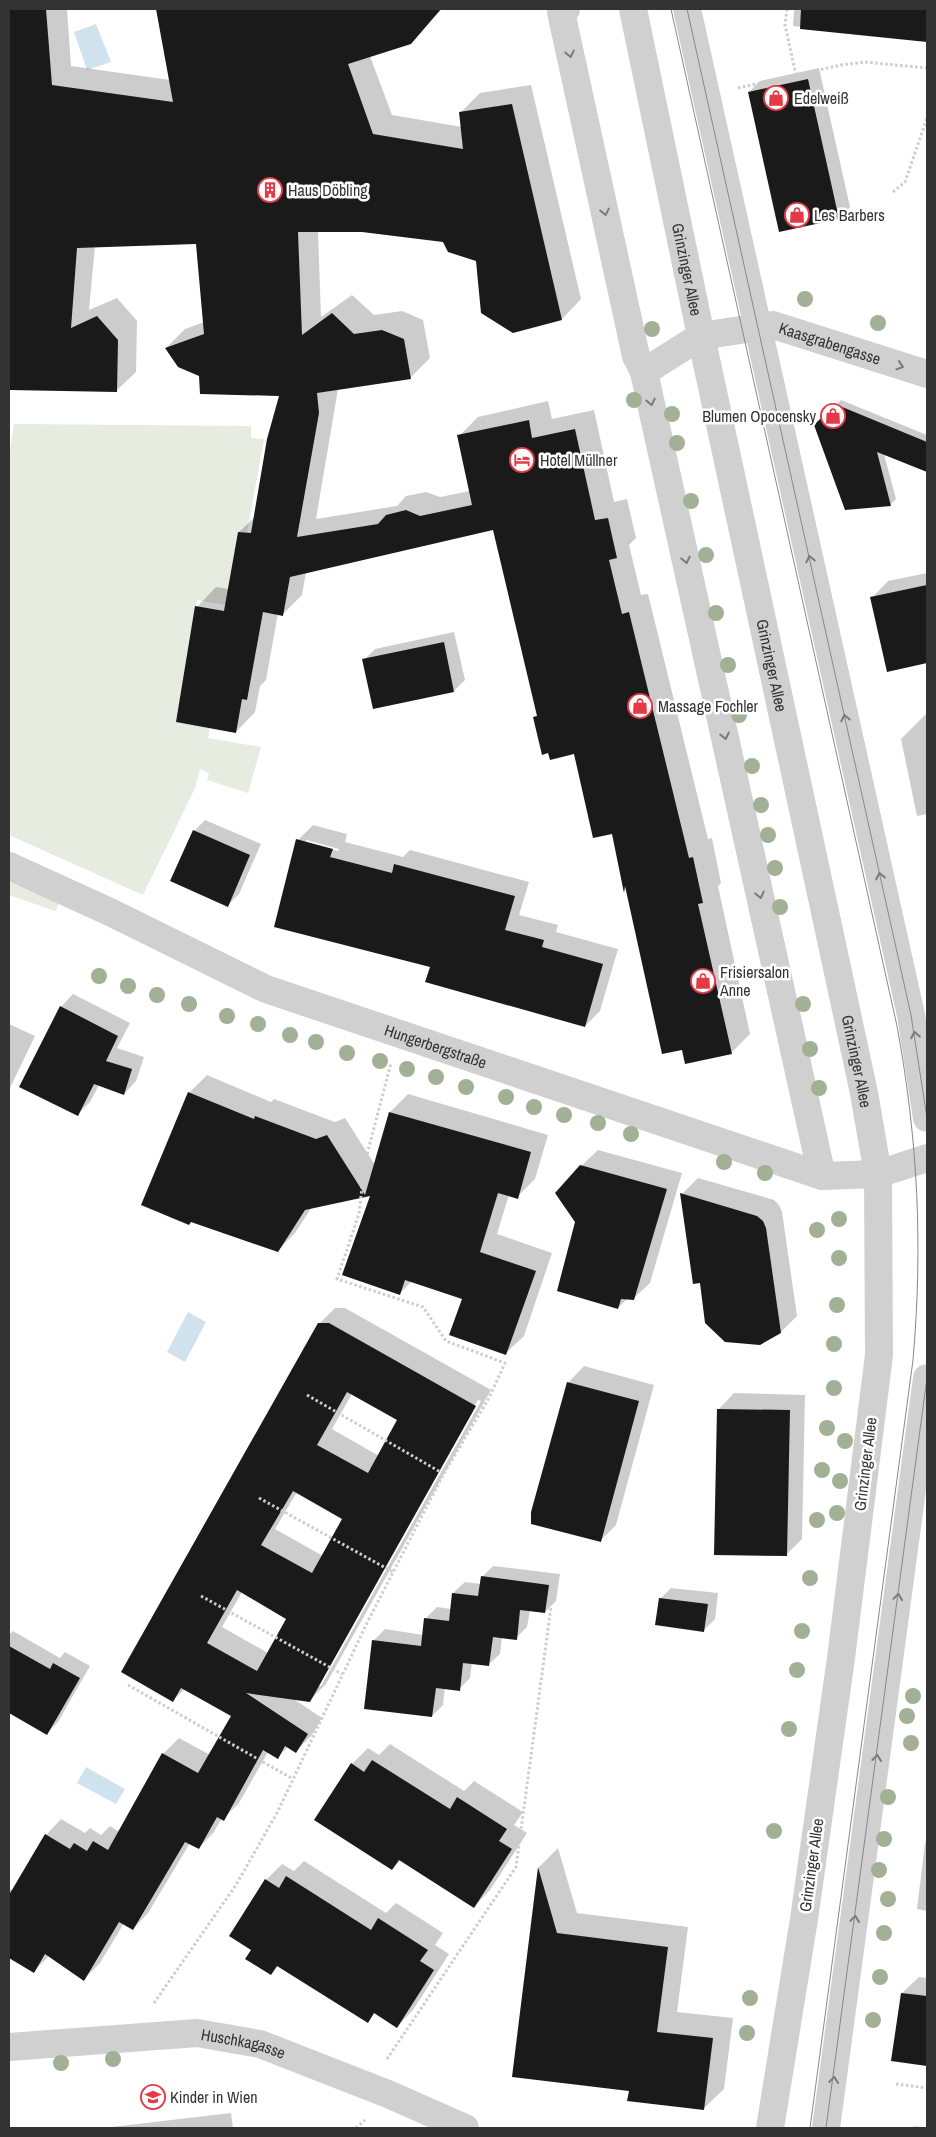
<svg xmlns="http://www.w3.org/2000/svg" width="936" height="2137" viewBox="0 0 936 2137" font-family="'Archivo Narrow',sans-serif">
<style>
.green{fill:#e6ecdf}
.water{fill:#cfe2ee}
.shadow{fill:#0003;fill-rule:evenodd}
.building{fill:#1a1a1a;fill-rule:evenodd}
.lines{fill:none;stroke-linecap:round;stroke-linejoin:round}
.path{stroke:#cdcdcd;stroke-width:3;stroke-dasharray:2.5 2.5;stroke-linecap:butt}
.minor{stroke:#d0d0d0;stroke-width:28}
.tram{stroke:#888;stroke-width:1}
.tree{fill:#a2b095}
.oneway{stroke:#7a7a7a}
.labels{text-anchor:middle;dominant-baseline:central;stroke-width:5;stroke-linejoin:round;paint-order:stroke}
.poi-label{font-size:16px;fill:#333;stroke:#fff;text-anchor:start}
.street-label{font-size:16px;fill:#333;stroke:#fff}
</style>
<rect width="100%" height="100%" fill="#fff"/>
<!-- green -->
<path class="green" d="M14 424 251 426V438L264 439 247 533 238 532 230 577 237 607 197 600 176 722 210 728 208 738 261 747 248 793 207 780 209 773 200 769 195 788 143 895 9 835V459Z
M9 882 59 903 55 911 9 895Z"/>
<!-- water -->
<path class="water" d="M96 24 111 62 87 70 74 32Z
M188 1312 206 1322 185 1362 167 1352Z
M86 1767 125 1789 116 1804 77 1783Z"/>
<!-- shadow -->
<path class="shadow" d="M9 9H67L71 66 170 80 157 9H442L410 43 370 56 392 115 462 127 460 113 480 93 531 85 581 299 562 319 477 260 444 241 362 230 318 231 321 317 352 295 374 315 402 311 423 320 430 358 410 378 338 389 316 519 397 506 406 496 426 492 440 497 470 491 459 436 478 417 548 401 552 419 594 410 614 502 627 499 636 538 629 545 641 595 648 594 708 839 712 838 721 883 718 886 750 1034 731 1053 682 1048 627 887 624 890 613 832 575 753 535 718 538 714 494 528 306 572 302 595 283 614 278 613 266 680 260 686 255 712 236 732 197 607 216 587 229 589 239 532 255 517 281 395 200 375 166 348 185 329 204 322 197 243 95 246 89 310 117 298 137 321 136 372 116 391 9 389Z
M794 9H927V40L793 26Z
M819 68 850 207 839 218 749 92 760 81Z
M841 400 927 435V470L884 454 896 499 891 504 846 509 816 425Z
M927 573V662L888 670 872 598 888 581Z
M454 632 465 680 454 691 374 708 364 660 375 649Z
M927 713V814L917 816 901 739Z
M205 820 261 844 239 894 228 905 194 831Z
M313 825 347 834 345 842 403 857 410 850 529 882 519 915 558 925 556 932 618 949 600 1011 585 1026 431 966 298 840ZM306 840 339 849 338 851 306 843Z
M73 994 130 1023 117 1048 144 1057 136 1081 124 1094 99 1085 90 1102 77 1115 61 1007Z
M9 1024 35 1036 9 1090Z
M207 1075 271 1102 274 1099 335 1122 345 1118 375 1165 390 1112 408 1094 548 1135 535 1179 517 1197 509 1195 497 1234 552 1253 524 1336 506 1353 463 1298 412 1281 400 1293 372 1194 312 1207 295 1233 277 1251 189 1093Z
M598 1150 682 1173 650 1283 633 1299 628 1298 618 1308 577 1222 581 1166Z
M698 1178 774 1200 779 1205 782 1212 797 1316 781 1332 701 1282 682 1194Z
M335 1308H345L491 1390 326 1684 310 1700 292 1698 322 1718 312 1735 296 1751 288 1747 278 1757 268 1752 239 1803 223 1819 222 1818 214 1832 199 1848 190 1843 148 1913 133 1929 124 1923 100 1963 84 1979 49 1956 33 1972 9 1957V1888L13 1891 46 1835 61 1819 85 1833 90 1828 101 1835 110 1826 119 1832 163 1754 179 1738 210 1755 233 1716 185 1689 173 1700 319 1324ZM352 1394 399 1420 379 1456 332 1429ZM478 1400 481 1401 321 1686H318ZM297 1492 344 1519 323 1556 275 1529ZM242 1592 288 1618 268 1653 222 1627Z
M584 1366 654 1385 616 1525 600 1541 568 1383Z
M734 1393 805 1395 802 1539 786 1555 718 1410Z
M493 1566 560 1574 556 1601 545 1612 530 1610 527 1627 516 1638 502 1637 500 1654 488 1665 472 1663 470 1678 459 1689 445 1687 443 1705 432 1716 374 1640 385 1629 423 1635 426 1618 437 1607 451 1609 453 1593 465 1582 481 1584 482 1577Z
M671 1588 718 1593 715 1619 704 1630 660 1599Z
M13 1631 60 1658 65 1652 90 1666 58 1722 47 1733 9 1711V1635Z
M390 1744 464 1791 474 1781 523 1812 514 1825 527 1833 490 1890 474 1907 401 1860 392 1868 352 1764 368 1748 379 1755Z
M927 1841V1911L917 1909 925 1843Z
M558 1848 577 1913 688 1927 677 2012 733 2018 724 2089 703 2109 630 2090 513 2076 539 1867Z
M304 1861 386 1913 396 1903 443 1933 435 1945 449 1954 413 2010 397 2027 375 2013 368 2021 278 1966 271 1973 253 1950 266 1880 282 1864 294 1871Z
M919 1977 927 1978V2064L893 2060 902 1993Z
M231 2113 233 2128H103Z
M914 2126 927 2128H912Z"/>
<!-- building -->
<path class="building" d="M9 9H46L52 85 173 102 156 9H441L411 44 348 64 373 134 463 149 459 112 512 104 562 320 513 333 481 313 476 261 448 252 443 242 362 232H298L302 335 332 313 354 334 382 330 404 339 411 379 317 393 319 413 297 537 378 524 386 515 406 510 420 516 472 505 457 435 529 420 532 438 575 429 595 520 608 518 617 558 609 560 622 614 629 612 689 858 693 857 703 903 698 904 732 1054 685 1064 682 1050 662 1054 625 886 624 893 612 834 593 838 574 754 550 760 548 753 542 755 533 717 537 716 493 530 290 577 283 616 263 612 247 700 242 699 236 733 176 722 195 606 224 611 238 532 251 533 267 439 279 396 200 394 199 376 178 367 165 348 204 334 196 244 77 248 71 328 97 316 118 340 117 392 9 390Z
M801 9H927V42L800 29Z
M808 79 839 219 779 232 748 92Z
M835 404 927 442V472L877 452 891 506 845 510 814 425Z
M927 585V663L887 672 870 597Z
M444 642 454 692 373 709 362 659Z
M193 830 250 855 228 907 170 881Z
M296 839 333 849 330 857 392 873 394 864 515 896 505 930 544 940 542 947 603 964 585 1027 425 982 430 967 274 927Z
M60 1006 118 1036 106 1061 132 1069 124 1095 94 1084 78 1116 19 1087Z
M188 1092 254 1119 255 1116 316 1139 327 1135 365 1195 389 1112 531 1152 518 1199 498 1193 480 1252 536 1271 506 1355 449 1335 462 1299 405 1280 400 1295 342 1275 370 1196 305 1210 278 1252 191 1222 189 1225 141 1205Z
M580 1165 667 1189 634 1300 621 1299 618 1309 557 1291 575 1222 555 1193Z
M680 1193 757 1216 763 1221 766 1228 781 1333 760 1345 725 1342 705 1323 700 1283 693 1284Z
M318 1323H329L476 1406 310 1702 246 1693 308 1734 296 1753 285 1746 278 1759 263 1750 224 1821 217 1817 199 1849 185 1842 133 1930 119 1922 84 1981 45 1954 34 1973 9 1958V1895L45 1834 70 1849 74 1843 87 1851 93 1841 108 1850 162 1753 198 1773 231 1716 181 1688 173 1702 121 1672ZM347 1392 397 1420 368 1473 317 1445ZM293 1491 342 1519 312 1573 261 1545ZM237 1590 286 1619 257 1671 207 1643Z
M567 1382 639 1401 601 1542 531 1524V1512Z
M717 1409 790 1410 787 1556 714 1555Z
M481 1576 549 1585 545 1613 520 1610 517 1640 493 1637 489 1666 463 1663 460 1691 436 1688 432 1717 364 1709 372 1640 421 1646 424 1618 449 1621 452 1593 478 1596Z
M659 1598 708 1604 704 1632 655 1625Z
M9 1646 50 1669 53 1663 80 1678 47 1735 9 1713Z
M372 1760 450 1809 457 1797 507 1829 499 1841 512 1849 474 1908 399 1860 392 1870 314 1820 351 1763 364 1772Z
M538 1867 557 1933 668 1947 657 2032 713 2038 704 2110 627 2101 629 2091 512 2077Z
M286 1876 371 1930 378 1918 428 1950 420 1961 434 1970 397 2028 374 2013 368 2023 277 1966 271 1975 245 1959 251 1950 229 1936 265 1879 279 1888Z
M901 1993 927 1996V2066L891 2061Z"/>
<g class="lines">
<!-- path -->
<path class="path" d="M787 9 785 25 796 75
M812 71 839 183
M738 88 841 65 865 62 927 68
M893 192 905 182 927 118
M307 1395 444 1474
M259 1498 393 1572
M201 1596 342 1674
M128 1685 293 1779
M154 2003 236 1885 278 1811 367 1623 443 1475 489 1398 505 1363 446 1341 423 1307 337 1279 359 1214 365 1162 391 1063
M387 2059 516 1867 551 1607
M896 2084 927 2088
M356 2128 365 2120"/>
<!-- minor -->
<g class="minor">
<path d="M566 9 561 12 636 356 644 372 822 1176"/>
<path id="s1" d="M633 9 701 336 864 1093 878 1174 879 1355 841 1658 804 1919 770 2128"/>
<path d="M687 9 911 1015 927 1118"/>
<path id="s2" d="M644 372 701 336 773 325 927 374"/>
<path id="s3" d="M9 866 110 912 266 989 822 1176 878 1174 927 1158"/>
<path id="s4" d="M9 2047 197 2033 260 2044 388 2094 465 2128"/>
<path d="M826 2128 927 1378"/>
</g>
<!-- tram -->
<path class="tram" d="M671 9 897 1026C918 1140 923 1245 913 1360L810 2128
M687 9 911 1015 927 1118
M826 2128 927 1378"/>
</g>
<!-- trees -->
<g class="tree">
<circle cx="805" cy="299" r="8"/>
<circle cx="878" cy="323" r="8"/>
<circle cx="652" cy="329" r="8"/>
<circle cx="634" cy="400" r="8"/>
<circle cx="672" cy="414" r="8"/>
<circle cx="677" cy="443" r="8"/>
<circle cx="691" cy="501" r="8"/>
<circle cx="706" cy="555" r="8"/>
<circle cx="716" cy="613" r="8"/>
<circle cx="728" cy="665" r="8"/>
<circle cx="739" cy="715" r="8"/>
<circle cx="752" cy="766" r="8"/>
<circle cx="761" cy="805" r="8"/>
<circle cx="768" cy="835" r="8"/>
<circle cx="775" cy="868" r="8"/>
<circle cx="780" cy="907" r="8"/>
<circle cx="99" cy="976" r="8"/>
<circle cx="128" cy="986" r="8"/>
<circle cx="157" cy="995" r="8"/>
<circle cx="189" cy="1004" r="8"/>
<circle cx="803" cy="1004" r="8"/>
<circle cx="227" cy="1016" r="8"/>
<circle cx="258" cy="1024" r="8"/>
<circle cx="290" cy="1035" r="8"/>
<circle cx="316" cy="1042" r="8"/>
<circle cx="810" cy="1049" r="8"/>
<circle cx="347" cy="1053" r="8"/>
<circle cx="380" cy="1061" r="8"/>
<circle cx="407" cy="1069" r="8"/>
<circle cx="436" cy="1077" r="8"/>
<circle cx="466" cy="1087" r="8"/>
<circle cx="819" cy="1088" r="8"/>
<circle cx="506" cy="1097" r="8"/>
<circle cx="534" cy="1107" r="8"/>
<circle cx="564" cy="1115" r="8"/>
<circle cx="598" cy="1123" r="8"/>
<circle cx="631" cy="1134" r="8"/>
<circle cx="724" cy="1162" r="8"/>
<circle cx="765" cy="1173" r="8"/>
<circle cx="839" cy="1219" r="8"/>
<circle cx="817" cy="1230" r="8"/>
<circle cx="839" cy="1258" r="8"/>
<circle cx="837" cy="1305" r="8"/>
<circle cx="834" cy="1344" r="8"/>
<circle cx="834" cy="1388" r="8"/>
<circle cx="827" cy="1428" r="8"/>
<circle cx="845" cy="1441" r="8"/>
<circle cx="822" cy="1470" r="8"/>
<circle cx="840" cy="1481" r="8"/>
<circle cx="837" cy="1513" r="8"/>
<circle cx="817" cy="1520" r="8"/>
<circle cx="810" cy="1578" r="8"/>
<circle cx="802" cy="1631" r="8"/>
<circle cx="797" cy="1670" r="8"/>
<circle cx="913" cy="1696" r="8"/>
<circle cx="907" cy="1716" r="8"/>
<circle cx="789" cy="1729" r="8"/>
<circle cx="911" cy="1743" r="8"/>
<circle cx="888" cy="1797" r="8"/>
<circle cx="774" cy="1831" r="8"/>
<circle cx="884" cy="1839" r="8"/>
<circle cx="879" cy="1870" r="8"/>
<circle cx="888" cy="1899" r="8"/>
<circle cx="884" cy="1933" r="8"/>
<circle cx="880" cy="1977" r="8"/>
<circle cx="750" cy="1998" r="8"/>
<circle cx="873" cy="2020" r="8"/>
<circle cx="747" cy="2033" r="8"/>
<circle cx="113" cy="2059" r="8"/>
<circle cx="61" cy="2063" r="8"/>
</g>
<!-- one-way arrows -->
<defs><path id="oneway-chevron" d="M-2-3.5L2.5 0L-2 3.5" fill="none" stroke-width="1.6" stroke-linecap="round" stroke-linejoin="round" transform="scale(1.25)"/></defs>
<g class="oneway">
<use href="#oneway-chevron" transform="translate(570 54) rotate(78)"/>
<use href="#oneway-chevron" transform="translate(605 212) rotate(78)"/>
<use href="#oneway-chevron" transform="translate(900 366) rotate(18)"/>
<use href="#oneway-chevron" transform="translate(651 402) rotate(78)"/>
<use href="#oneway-chevron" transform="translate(810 559) rotate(-102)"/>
<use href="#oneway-chevron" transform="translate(686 560) rotate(78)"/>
<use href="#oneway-chevron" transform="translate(845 718) rotate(-102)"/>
<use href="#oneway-chevron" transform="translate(725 736) rotate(78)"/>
<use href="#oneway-chevron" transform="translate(880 876) rotate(-102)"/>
<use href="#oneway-chevron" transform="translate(760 895) rotate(78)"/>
<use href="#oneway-chevron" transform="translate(915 1035) rotate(-101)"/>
<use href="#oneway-chevron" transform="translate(898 1597) rotate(-82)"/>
<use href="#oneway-chevron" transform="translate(877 1758) rotate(-83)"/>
<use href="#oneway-chevron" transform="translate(855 1919) rotate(-82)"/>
<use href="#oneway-chevron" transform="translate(834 2080) rotate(-83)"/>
</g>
<!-- icons -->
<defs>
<symbol id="shop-ring" viewBox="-11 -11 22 22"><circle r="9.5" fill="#fff" stroke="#e63946" stroke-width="1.5"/><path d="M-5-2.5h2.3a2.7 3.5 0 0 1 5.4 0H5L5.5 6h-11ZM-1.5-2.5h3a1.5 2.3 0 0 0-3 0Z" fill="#e63946"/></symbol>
<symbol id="building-ring" viewBox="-11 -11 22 22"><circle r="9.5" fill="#fff" stroke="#e63946" stroke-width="1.5"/><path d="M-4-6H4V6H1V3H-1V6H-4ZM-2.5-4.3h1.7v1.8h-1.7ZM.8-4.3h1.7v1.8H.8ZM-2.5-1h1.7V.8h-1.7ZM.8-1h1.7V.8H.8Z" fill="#e63946"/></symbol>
<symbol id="hotel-ring" viewBox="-11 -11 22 22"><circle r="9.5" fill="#fff" stroke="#e63946" stroke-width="1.5"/><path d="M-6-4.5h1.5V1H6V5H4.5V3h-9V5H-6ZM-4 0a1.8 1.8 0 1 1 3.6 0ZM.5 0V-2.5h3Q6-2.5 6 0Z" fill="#e63946"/></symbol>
<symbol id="school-ring" viewBox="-11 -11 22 22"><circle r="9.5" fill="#fff" stroke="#e63946" stroke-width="1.5"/><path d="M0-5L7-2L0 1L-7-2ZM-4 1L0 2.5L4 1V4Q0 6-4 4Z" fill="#e63946"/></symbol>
</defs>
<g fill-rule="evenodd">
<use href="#shop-ring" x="762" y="84" width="28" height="28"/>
<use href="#building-ring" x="256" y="176" width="28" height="28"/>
<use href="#shop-ring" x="783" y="201" width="28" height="28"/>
<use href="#shop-ring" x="819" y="402" width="28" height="28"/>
<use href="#hotel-ring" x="508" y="446" width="28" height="28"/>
<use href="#shop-ring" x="626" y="692" width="28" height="28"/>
<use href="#shop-ring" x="689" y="967" width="28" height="28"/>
<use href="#school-ring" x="139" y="2083" width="28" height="28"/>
</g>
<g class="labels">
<!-- poi labels -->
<g class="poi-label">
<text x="794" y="98">Edelweiß</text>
<text x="288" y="190">Haus Döbling</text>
<text x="814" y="215">Les Barbers</text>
<text x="816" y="416" text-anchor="end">Blumen Opocensky</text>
<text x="540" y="460">Hotel Müllner</text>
<text x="658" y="706">Massage Fochler</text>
<text x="720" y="972">Frisiersalon<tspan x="720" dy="18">Anne</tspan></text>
<text x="170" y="2097">Kinder in Wien</text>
</g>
<!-- street labels -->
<g class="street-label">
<text stroke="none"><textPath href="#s1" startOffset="266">Grinzinger Allee</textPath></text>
<text stroke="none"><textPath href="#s2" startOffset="200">Kaasgrabengasse</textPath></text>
<text stroke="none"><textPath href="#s1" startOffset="671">Grinzinger Allee</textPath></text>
<text stroke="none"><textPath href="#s3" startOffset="464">Hungerbergstraße</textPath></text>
<text stroke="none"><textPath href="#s1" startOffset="1076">Grinzinger Allee</textPath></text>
<text transform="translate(865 1464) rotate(-83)">Grinzinger Allee</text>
<text transform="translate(811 1865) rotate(-82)">Grinzinger Allee</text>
<text stroke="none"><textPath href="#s4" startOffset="236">Huschkagasse</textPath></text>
</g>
</g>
<!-- border -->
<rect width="936" height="2137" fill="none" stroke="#333333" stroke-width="20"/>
</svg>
